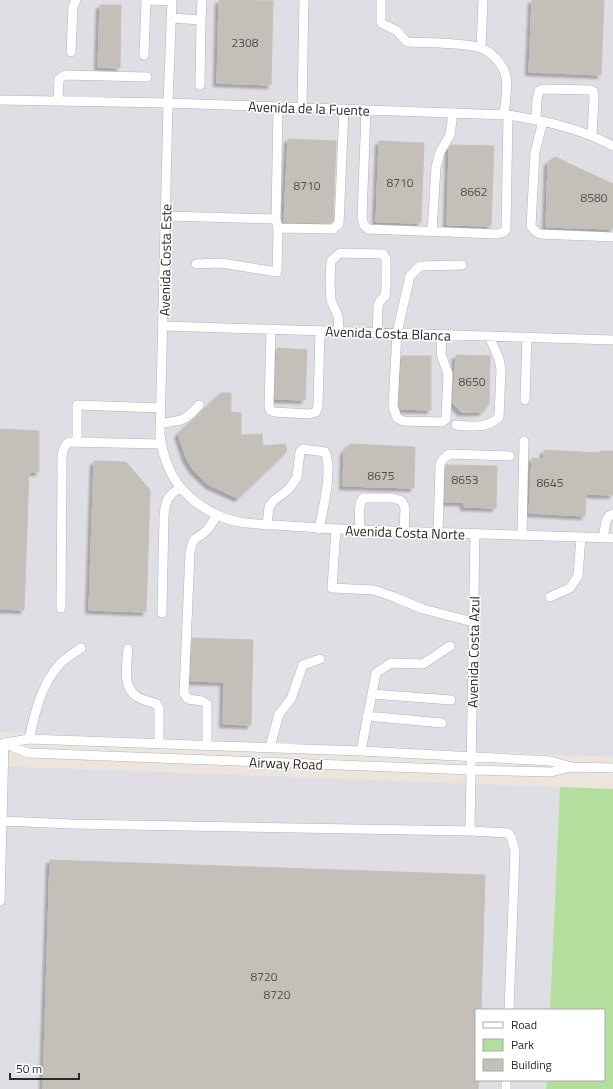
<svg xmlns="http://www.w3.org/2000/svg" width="613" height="1089" viewBox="0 0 613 1089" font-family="'Titillium Web',sans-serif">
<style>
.industrial{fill:#dfdee4}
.green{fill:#b3de9e}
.building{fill:#c4bfb9;stroke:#c6c1b7;filter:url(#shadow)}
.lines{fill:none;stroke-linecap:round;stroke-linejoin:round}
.minor-casing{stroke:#b1b4bd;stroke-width:10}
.minor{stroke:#fff;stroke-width:9}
.labels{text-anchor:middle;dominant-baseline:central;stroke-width:3;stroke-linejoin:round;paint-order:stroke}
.number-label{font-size:12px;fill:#504f4e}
.street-label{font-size:14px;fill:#2a2a2a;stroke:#fff}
</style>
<defs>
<filter id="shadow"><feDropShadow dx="-3.5" dy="3.5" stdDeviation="1" flood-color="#0004"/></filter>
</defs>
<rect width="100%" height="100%" fill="#ebe5de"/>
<!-- industrial -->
<path class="industrial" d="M0 0H613V757L0 732Z
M0 766 560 787 550 1010H476V1080H547L546 1089H0Z"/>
<!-- green -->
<path class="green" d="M560 787 613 789V1089H546L547 1080H604V1010H550Z"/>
<!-- building -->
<path class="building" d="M219 0 273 1 271 85 217 83Z
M532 0H604L601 75 529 72Z
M100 5H121L120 68 98 67Z
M288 139 336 141 333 221 331 223 284 222Z
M379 141 424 143 421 223 376 222Z
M451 145 494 146 491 226 447 225 449 148Z
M555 157 613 184V229L546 227 548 162Z
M277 348 307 350 305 400 275 399Z
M456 355 490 356 489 404 482 412H461L453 403Z
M402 356H431V410L400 409 399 405Z
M221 393H231V412L241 413V435L262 434 263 446 285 444 287 451 238 498 209 485 194 471 186 458 178 434Z
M0 429 39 431V472H29L24 610 0 609Z
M350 444 415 447 414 488 343 486 344 451Z
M544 450 600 453V451H613V495L586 494 585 516 529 513 532 458 544 459Z
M94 461 126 462 150 490 146 612 89 610Z
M446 465 497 466 496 508 464 507V502H445Z
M192 638 253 640 251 725 223 724 224 682 191 681Z
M50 860 485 875 481 1010H476V1080H479L478 1089H43Z"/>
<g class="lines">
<defs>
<path id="minor" d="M150 0 172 1
M172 0 168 103 160 435C165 475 184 501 222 517 239 524 257 524 275 525 303 527 331 529 360 530 444 533 529 535 613 538
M381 0V23L397 31 407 42C427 43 462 42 481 48 492 52 504 65 506 77 508 89 505 103 504 114
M171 18 201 20 202 0
M481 48 483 0
M71 52 73 7 76 0
M144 55 146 0
M200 85 201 20
M0 100 168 103 508 115C545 121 580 128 613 146
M58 101 59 79 65 75 147 77
M302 108 304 0
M366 110 362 218 364 225 368 229 497 234 504 232 506 229 508 115
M536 120 537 99 539 91 543 89 590 90 593 91 594 97 592 135
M543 121 535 152 531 226 535 231 540 234 613 237
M166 216 276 219 278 107
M276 219 278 228 333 229 339 224 344 109
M432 231 436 167 440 152 450 135 453 113
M196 264 221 263 277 272 278 228
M163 326 613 340
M271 329 269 405 270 410 274 412 309 414 316 412 318 406 320 331
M339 332 338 316 331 300 330 282 331 261 340 253 383 254 386 259V288L385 296 380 301 378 306 377 333
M442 335 441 354 448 374 446 419 442 422 403 421 397 418 393 406 397 333 410 276 420 266 462 265
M525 400 527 337
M161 423C182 421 185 421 199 405
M456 425C471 426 487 429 499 417L501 369 499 359 489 336
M77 442V405L161 408
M267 525 269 507 273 501 289 489 297 477 300 452 303 449 325 452C333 470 323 509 319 529
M336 529 332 588 374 590 394 597 423 609 473 622
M360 530C360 520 357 505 363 498H393L402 501 405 508 404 532
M438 533 440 464 443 459 449 454 510 456
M522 535 524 441
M603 538 606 521 609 516 613 514
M550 597 570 588 578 576 581 537
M61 608 62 473C62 462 60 448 69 442L161 444
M162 613 164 515C166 500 167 496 180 488
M128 649C127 664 122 686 136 696 142 700 150 702 157 704L159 709V743
M372 694 451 700
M367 716 442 723
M29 739C35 713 41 685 59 665 65 658 74 653 81 648
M4 743 28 753 471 770 551 772 571 767 613 768
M5 743 29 739 361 751 551 761 571 767
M207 744V704L202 701 188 699 184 693 190 552C194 534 195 541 206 531 211 527 214 519 217 514
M270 747 279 714 291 699 303 665 320 659
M361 751 376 673 391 663 423 664 450 646
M2 821 72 824 470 831 475 534
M470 831 508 833 511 837 515 851 509 1010
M0 901 4 743
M506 1089V1080"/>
</defs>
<!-- minor casing -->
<use href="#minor" class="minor-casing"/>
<!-- minor -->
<use href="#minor" class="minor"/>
</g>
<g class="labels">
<!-- number labels -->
<g class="number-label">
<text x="245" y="42">2308</text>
<text x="400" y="182">8710</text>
<text x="307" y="185">8710</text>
<text x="474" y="191">8662</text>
<text x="594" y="197">8580</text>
<text x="472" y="381">8650</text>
<text x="381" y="475">8675</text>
<text x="465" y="479">8653</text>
<text x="550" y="482">8645</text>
<text x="264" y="976">8720</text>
<text x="277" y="994">8720</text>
</g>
<!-- street labels -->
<g class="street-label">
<text transform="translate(309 108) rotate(2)">Avenida de la Fuente</text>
<text transform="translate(165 260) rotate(-89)">Avenida Costa Este</text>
<text transform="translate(388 333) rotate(2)">Avenida Costa Blanca</text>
<text transform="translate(405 532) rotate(2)">Avenida Costa Norte</text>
<text transform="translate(473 652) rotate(-89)">Avenida Costa Azul</text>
<text transform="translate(286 763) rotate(2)">Airway Road</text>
</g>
</g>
<!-- legend -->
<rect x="475" y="1009" width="130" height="72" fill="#ffffff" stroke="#aaaaaa"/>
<rect x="483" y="1022" width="20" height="6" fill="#ffffff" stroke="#aaaaaa"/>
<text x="511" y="1029" font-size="12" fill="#2a2a2a">Road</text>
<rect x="483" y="1039" width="20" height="12" fill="#b3de9e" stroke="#aaaaaa"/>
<text x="511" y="1049" font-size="12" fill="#2a2a2a">Park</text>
<rect x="483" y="1059" width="20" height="12" fill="#c4bfb9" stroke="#aaaaaa"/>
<text x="511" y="1069" font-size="12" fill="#2a2a2a">Building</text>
<!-- scale -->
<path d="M10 1073v6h69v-6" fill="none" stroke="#2a2a2a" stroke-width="2"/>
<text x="16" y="1073" font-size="12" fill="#2a2a2a" stroke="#ffffff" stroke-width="3" paint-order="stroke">50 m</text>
</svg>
